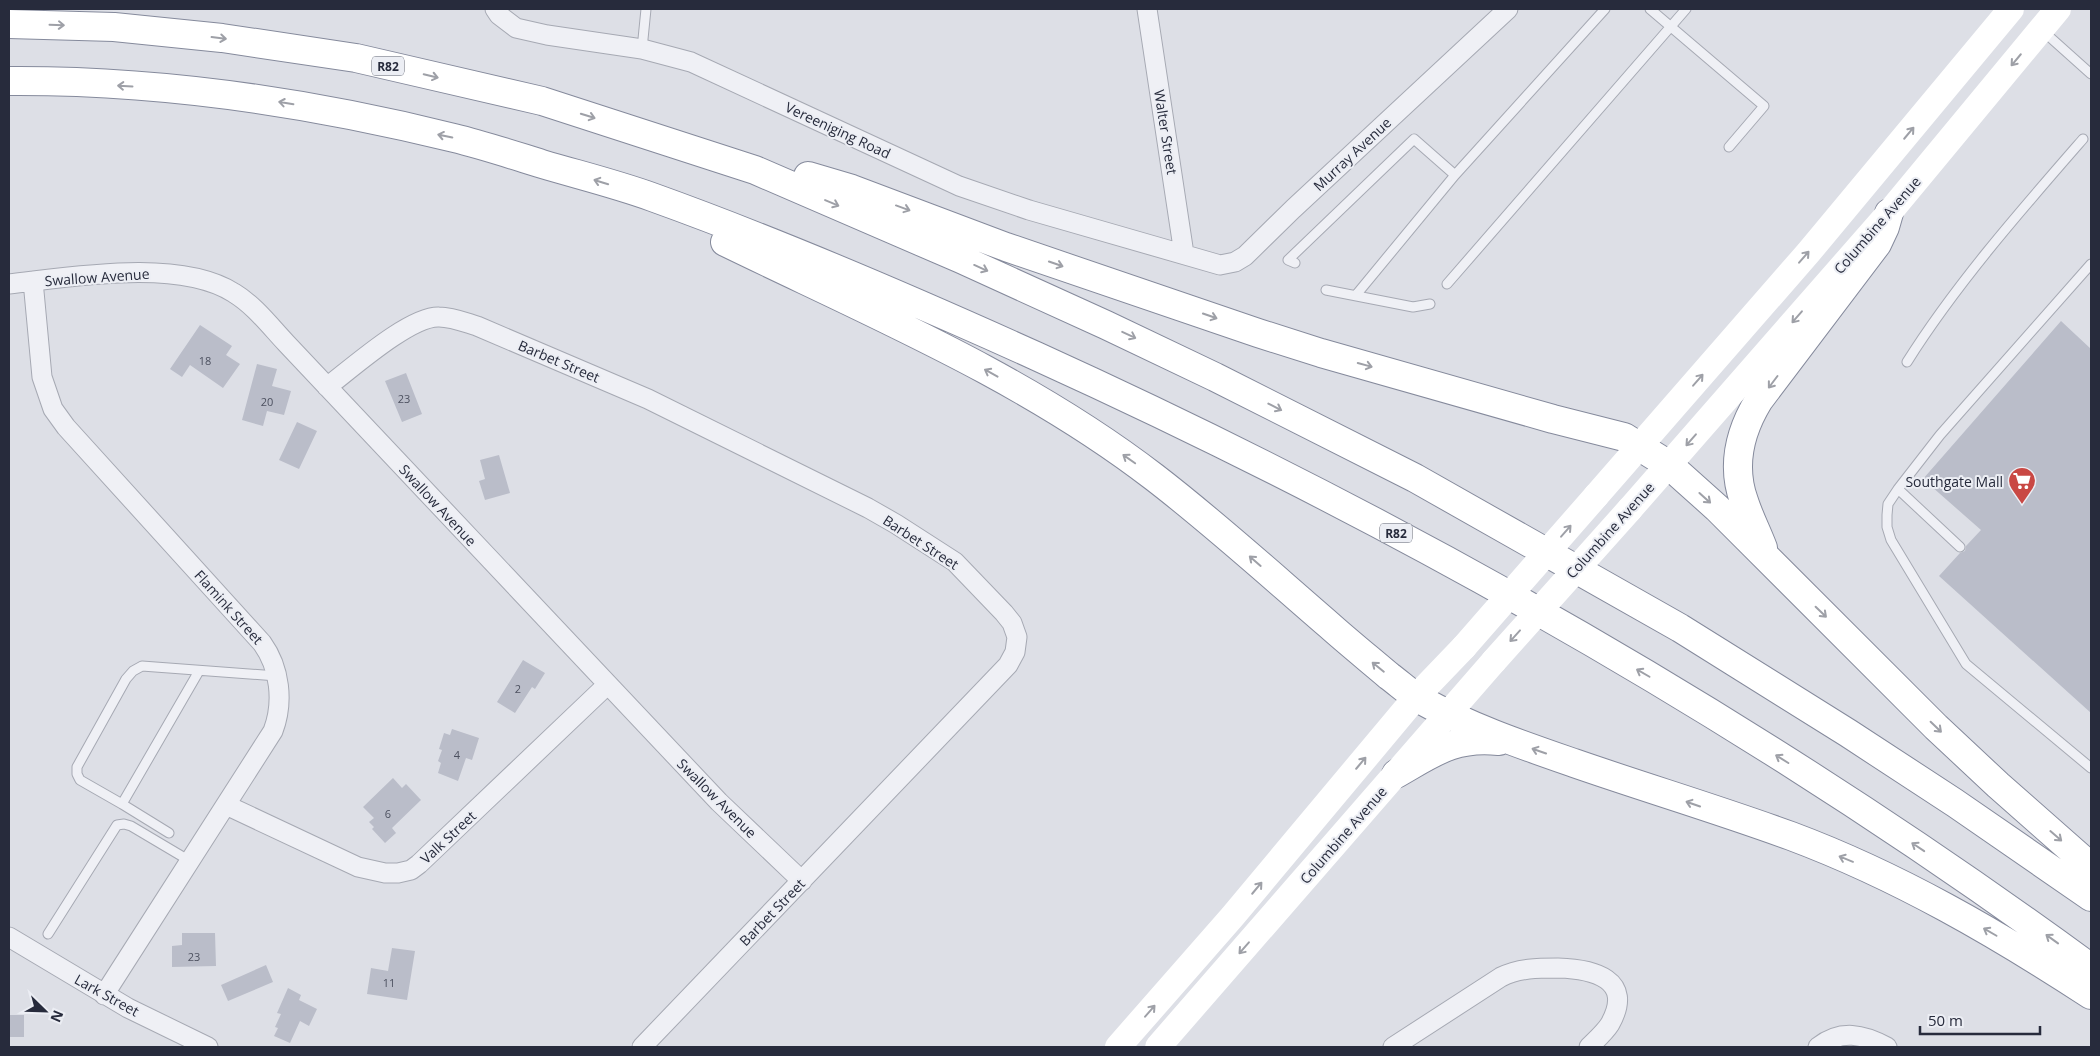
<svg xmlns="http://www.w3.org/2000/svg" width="2100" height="1056" viewBox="0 0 2100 1056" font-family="'Open Sans',sans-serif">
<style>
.building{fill:#babdc9}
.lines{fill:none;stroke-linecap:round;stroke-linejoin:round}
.lane-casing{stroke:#a6a9b3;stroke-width:11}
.street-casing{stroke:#a6a9b3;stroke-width:21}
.highway-casing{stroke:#858a9c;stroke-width:30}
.lane{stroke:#eff0f5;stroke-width:9}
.street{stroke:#eff0f5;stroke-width:19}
.secondary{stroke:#fff;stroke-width:26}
.highway{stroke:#fff;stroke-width:28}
.secondary-bridge{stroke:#fff;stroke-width:26}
.oneway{stroke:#9ea0a7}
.labels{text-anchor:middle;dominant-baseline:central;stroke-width:4;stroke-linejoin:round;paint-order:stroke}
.number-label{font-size:11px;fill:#4c505f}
.shield{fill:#eceef4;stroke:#626673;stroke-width:1}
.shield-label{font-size:12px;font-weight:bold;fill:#272b3c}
.street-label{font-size:14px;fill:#272b3c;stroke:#eceef4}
.poi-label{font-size:14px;fill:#272b3c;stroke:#eceef4;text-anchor:end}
</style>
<rect width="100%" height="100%" fill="#dddfe6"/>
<!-- building -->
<path class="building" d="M2061 321 2091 349V713L1939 576 1960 553 1965 551 1966 546 1981 530 1923 479Z
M200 325 232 346 226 355 240 364 223 388 190 365 182 377 170 369Z
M257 364 277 369 272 386 291 391 284 415 267 411 263 426 242 420Z
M406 373 422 414 402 422 385 381Z
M297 422 317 431 299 469 279 460Z
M499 455 510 493 485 500 479 481 485 479 480 460Z
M523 660 545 673 535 689 532 687 515 713 497 702Z
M452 729 479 738 472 760 466 758 458 781 438 773 441 763 438 761 442 750 439 749 444 733 450 735Z
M393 778 402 788 406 784 421 800 392 828 396 833 385 843 372 829 374 827 369 822 374 818 363 807Z
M182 933H215L216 966 172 967V946L182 945Z
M392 948 415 951 407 1000 367 994 371 968 388 971Z
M266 965 273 982 228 1001 221 985Z
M288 988 301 995 299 1000 317 1009 309 1026 300 1021 290 1043 274 1036 278 1028 275 1027 281 1014 277 1013Z
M9 1015H24V1037H9Z"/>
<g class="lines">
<defs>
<path id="lane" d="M1650 9 1764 106 1729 147
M2043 31 2091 74
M642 49 646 9
M1295 263 1288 260 1414 139 1455 175
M2091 264 1940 435 1898 489 1888 504 1887 515V527L1891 540 1966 664 2091 768
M1447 284 1686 9
M1326 290 1413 307 1430 304
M1356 295 1455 175 1605 9
M1907 362C1956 284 2022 209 2083 139
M1898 489 1960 547
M122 804 80 780 77 774V767L126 679 133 671 142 666 277 676
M169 833 122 804 199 671
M48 934 117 825 124 824 131 826 190 861"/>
<path id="street" d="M495 9 499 15 516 28 547 35 642 49 691 62 959 186 1029 210 1220 265 1235 262 1245 256 1293 209 1508 9
M1147 9 1184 254
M33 281 42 377 53 409 66 427 262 643C280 668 284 702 273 731L104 995
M9 284C72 277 179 258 234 293 254 305 270 326 286 343L719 802 802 881
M327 387C352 368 410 316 439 317 452 317 464 322 477 326L648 399 868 508 896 524 955 562 1004 613 1012 623 1017 637 1015 652 1008 665 642 1047
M226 805 358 867 385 873H398L411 870 419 864 607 685
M9 937 128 1008 208 1047
M1393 1047 1501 977C1519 968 1538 968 1558 968 1593 969 1635 979 1610 1024 1605 1032 1596 1040 1589 1047
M1818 1047C1841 1029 1863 1034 1887 1047"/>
<path id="highway" d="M9 24 114 27 222 38 356 58 542 101 755 170 961 259 1106 325 1215 377 1415 478 1680 628 1848 733 1955 803 2091 897
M9 81C158 80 309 102 454 138 483 145 513 155 542 164 579 175 616 184 652 197 783 244 910 299 1036 356 1406 524 1763 728 2091 968
M808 176 852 189 1006 247 1258 333 1321 353 1553 419 1624 437 1669 465 1717 508 1936 727 1998 785 2091 867
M725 242C871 313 1024 377 1154 477 1214 523 1271 575 1329 625 1348 642 1369 659 1389 676 1400 684 1409 693 1421 700 1469 727 1522 745 1574 763 1646 788 1720 810 1791 836 1898 876 1996 933 2091 995
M1763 548C1757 532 1749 517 1744 501 1731 465 1740 431 1759 400L1877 244 1885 227 1889 213
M1396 774C1433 753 1454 736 1499 741"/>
</defs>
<!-- lane casing -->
<use href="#lane" class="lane-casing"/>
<!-- street casing -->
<use href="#street" class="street-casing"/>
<!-- highway casing -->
<use href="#highway" class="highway-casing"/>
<!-- lane -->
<use href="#lane" class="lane"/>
<!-- street -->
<use href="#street" class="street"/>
<!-- secondary -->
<path class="secondary" d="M1596 496 1808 253 2011 9
M1630 509 1889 213 2058 9
M1118 1047 1232 917 1416 697 1464 647
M1158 1047 1494 661"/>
<!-- highway -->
<use href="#highway" class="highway"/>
<!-- secondary-bridge -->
<path class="secondary-bridge" d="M1464 647 1596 496
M1494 661 1630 509"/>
</g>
<!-- one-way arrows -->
<defs><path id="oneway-shaft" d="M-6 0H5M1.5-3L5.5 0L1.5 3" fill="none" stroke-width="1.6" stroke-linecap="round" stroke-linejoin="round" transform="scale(1.25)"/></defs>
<g class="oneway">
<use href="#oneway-shaft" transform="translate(57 25) rotate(2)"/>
<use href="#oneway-shaft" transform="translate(219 38) rotate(7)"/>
<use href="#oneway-shaft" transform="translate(2016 60) rotate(130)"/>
<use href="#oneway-shaft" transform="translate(431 76) rotate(13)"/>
<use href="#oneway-shaft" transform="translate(125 86) rotate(-177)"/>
<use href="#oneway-shaft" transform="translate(286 103) rotate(-171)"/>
<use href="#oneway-shaft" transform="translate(588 116) rotate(17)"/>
<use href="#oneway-shaft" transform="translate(1909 133) rotate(-50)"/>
<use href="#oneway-shaft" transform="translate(445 136) rotate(-168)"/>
<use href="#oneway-shaft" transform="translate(601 182) rotate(-163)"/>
<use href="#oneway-shaft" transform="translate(832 203) rotate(23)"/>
<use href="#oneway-shaft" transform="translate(903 208) rotate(20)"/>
<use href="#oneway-shaft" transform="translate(1804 257) rotate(-49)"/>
<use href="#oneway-shaft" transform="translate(1056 264) rotate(19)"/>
<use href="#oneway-shaft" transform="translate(981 268) rotate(24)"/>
<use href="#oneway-shaft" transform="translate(1210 316) rotate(19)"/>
<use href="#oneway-shaft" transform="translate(1797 317) rotate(131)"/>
<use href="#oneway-shaft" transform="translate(1129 335) rotate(25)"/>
<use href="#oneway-shaft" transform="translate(1365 365) rotate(15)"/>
<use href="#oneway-shaft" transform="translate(991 373) rotate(-151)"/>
<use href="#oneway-shaft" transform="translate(1698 380) rotate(-49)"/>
<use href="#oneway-shaft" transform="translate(1773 382) rotate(127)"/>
<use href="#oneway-shaft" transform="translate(1275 407) rotate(27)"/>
<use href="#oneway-shaft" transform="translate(1691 440) rotate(131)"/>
<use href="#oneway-shaft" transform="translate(1129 459) rotate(-145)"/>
<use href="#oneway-shaft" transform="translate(1705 498) rotate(42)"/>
<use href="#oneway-shaft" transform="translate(1566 531) rotate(-49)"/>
<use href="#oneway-shaft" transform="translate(1255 561) rotate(-139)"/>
<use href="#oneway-shaft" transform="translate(1821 612) rotate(44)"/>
<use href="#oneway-shaft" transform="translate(1515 636) rotate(132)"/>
<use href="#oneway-shaft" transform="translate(1378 667) rotate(-141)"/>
<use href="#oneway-shaft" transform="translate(1643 673) rotate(-150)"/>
<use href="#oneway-shaft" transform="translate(1936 727) rotate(44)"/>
<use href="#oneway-shaft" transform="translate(1539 751) rotate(-161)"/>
<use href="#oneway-shaft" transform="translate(1782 759) rotate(-148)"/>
<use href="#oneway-shaft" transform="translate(1361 763) rotate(-50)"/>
<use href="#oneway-shaft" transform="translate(1693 804) rotate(-161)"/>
<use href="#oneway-shaft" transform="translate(2056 836) rotate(41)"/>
<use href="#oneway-shaft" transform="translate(1918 847) rotate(-146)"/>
<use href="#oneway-shaft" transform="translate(1846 859) rotate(-158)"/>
<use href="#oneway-shaft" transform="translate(1257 888) rotate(-50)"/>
<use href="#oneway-shaft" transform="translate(1990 932) rotate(-150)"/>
<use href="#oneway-shaft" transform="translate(2052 939) rotate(-144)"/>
<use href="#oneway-shaft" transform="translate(1244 948) rotate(131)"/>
<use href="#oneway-shaft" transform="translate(1150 1011) rotate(-49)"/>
</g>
<!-- icons -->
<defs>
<symbol id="supermarket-pin" viewBox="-11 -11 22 30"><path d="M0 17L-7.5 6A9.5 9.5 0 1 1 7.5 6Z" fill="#c94844" stroke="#eceef4"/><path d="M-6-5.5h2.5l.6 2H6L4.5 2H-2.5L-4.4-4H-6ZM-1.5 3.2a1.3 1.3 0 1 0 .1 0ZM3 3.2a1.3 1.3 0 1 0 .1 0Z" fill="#fff"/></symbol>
</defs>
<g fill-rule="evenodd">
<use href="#supermarket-pin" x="2006" y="465" width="32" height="43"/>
</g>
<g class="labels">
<!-- number labels -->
<g class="number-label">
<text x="205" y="360">18</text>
<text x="404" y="398">23</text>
<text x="267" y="401">20</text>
<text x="518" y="688">2</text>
<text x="457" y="754">4</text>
<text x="388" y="813">6</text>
<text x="194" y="956">23</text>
<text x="389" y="982">11</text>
</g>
<!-- shield labels -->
<g class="shield">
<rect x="372" y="56.5" width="32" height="19" rx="4"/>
<rect x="1380" y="523.5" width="32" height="19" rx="4"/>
</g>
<g class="shield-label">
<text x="388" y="66">R82</text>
<text x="1396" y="533">R82</text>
</g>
<!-- street labels -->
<g class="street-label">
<text transform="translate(838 130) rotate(25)">Vereeniging Road</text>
<text transform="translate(1166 132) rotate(81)">Walter Street</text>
<text transform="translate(1352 154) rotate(-43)">Murray Avenue</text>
<text transform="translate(1877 225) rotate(-49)">Columbine Avenue</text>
<text transform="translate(97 277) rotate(-4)">Swallow Avenue</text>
<text transform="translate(559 361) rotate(23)">Barbet Street</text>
<text transform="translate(438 505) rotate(47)">Swallow Avenue</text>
<text transform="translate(1610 530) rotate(-48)">Columbine Avenue</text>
<text transform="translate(921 542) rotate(33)">Barbet Street</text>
<text transform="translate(229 607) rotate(48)">Flamink Street</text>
<text transform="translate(717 798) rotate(45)">Swallow Avenue</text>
<text transform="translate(1343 835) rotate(-49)">Columbine Avenue</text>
<text transform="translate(448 837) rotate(-43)">Valk Street</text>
<text transform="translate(772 912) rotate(-46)">Barbet Street</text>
<text transform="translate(107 995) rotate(29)">Lark Street</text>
</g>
<!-- poi labels -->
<g class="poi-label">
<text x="2003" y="481">Southgate Mall</text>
</g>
</g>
<!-- border -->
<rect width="2100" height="1056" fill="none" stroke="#272b3c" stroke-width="20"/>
<!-- north arrow -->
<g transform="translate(45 1011) rotate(113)" stroke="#eceef4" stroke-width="4" paint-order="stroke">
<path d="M0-4L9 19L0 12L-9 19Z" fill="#272b3c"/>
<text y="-8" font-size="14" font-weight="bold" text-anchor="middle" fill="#272b3c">N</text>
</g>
<!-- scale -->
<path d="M1920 1026v8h120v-8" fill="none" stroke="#272b3c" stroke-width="2.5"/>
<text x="1928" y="1026" font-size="15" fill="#272b3c" stroke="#eceef4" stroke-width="4" paint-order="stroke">50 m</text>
</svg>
